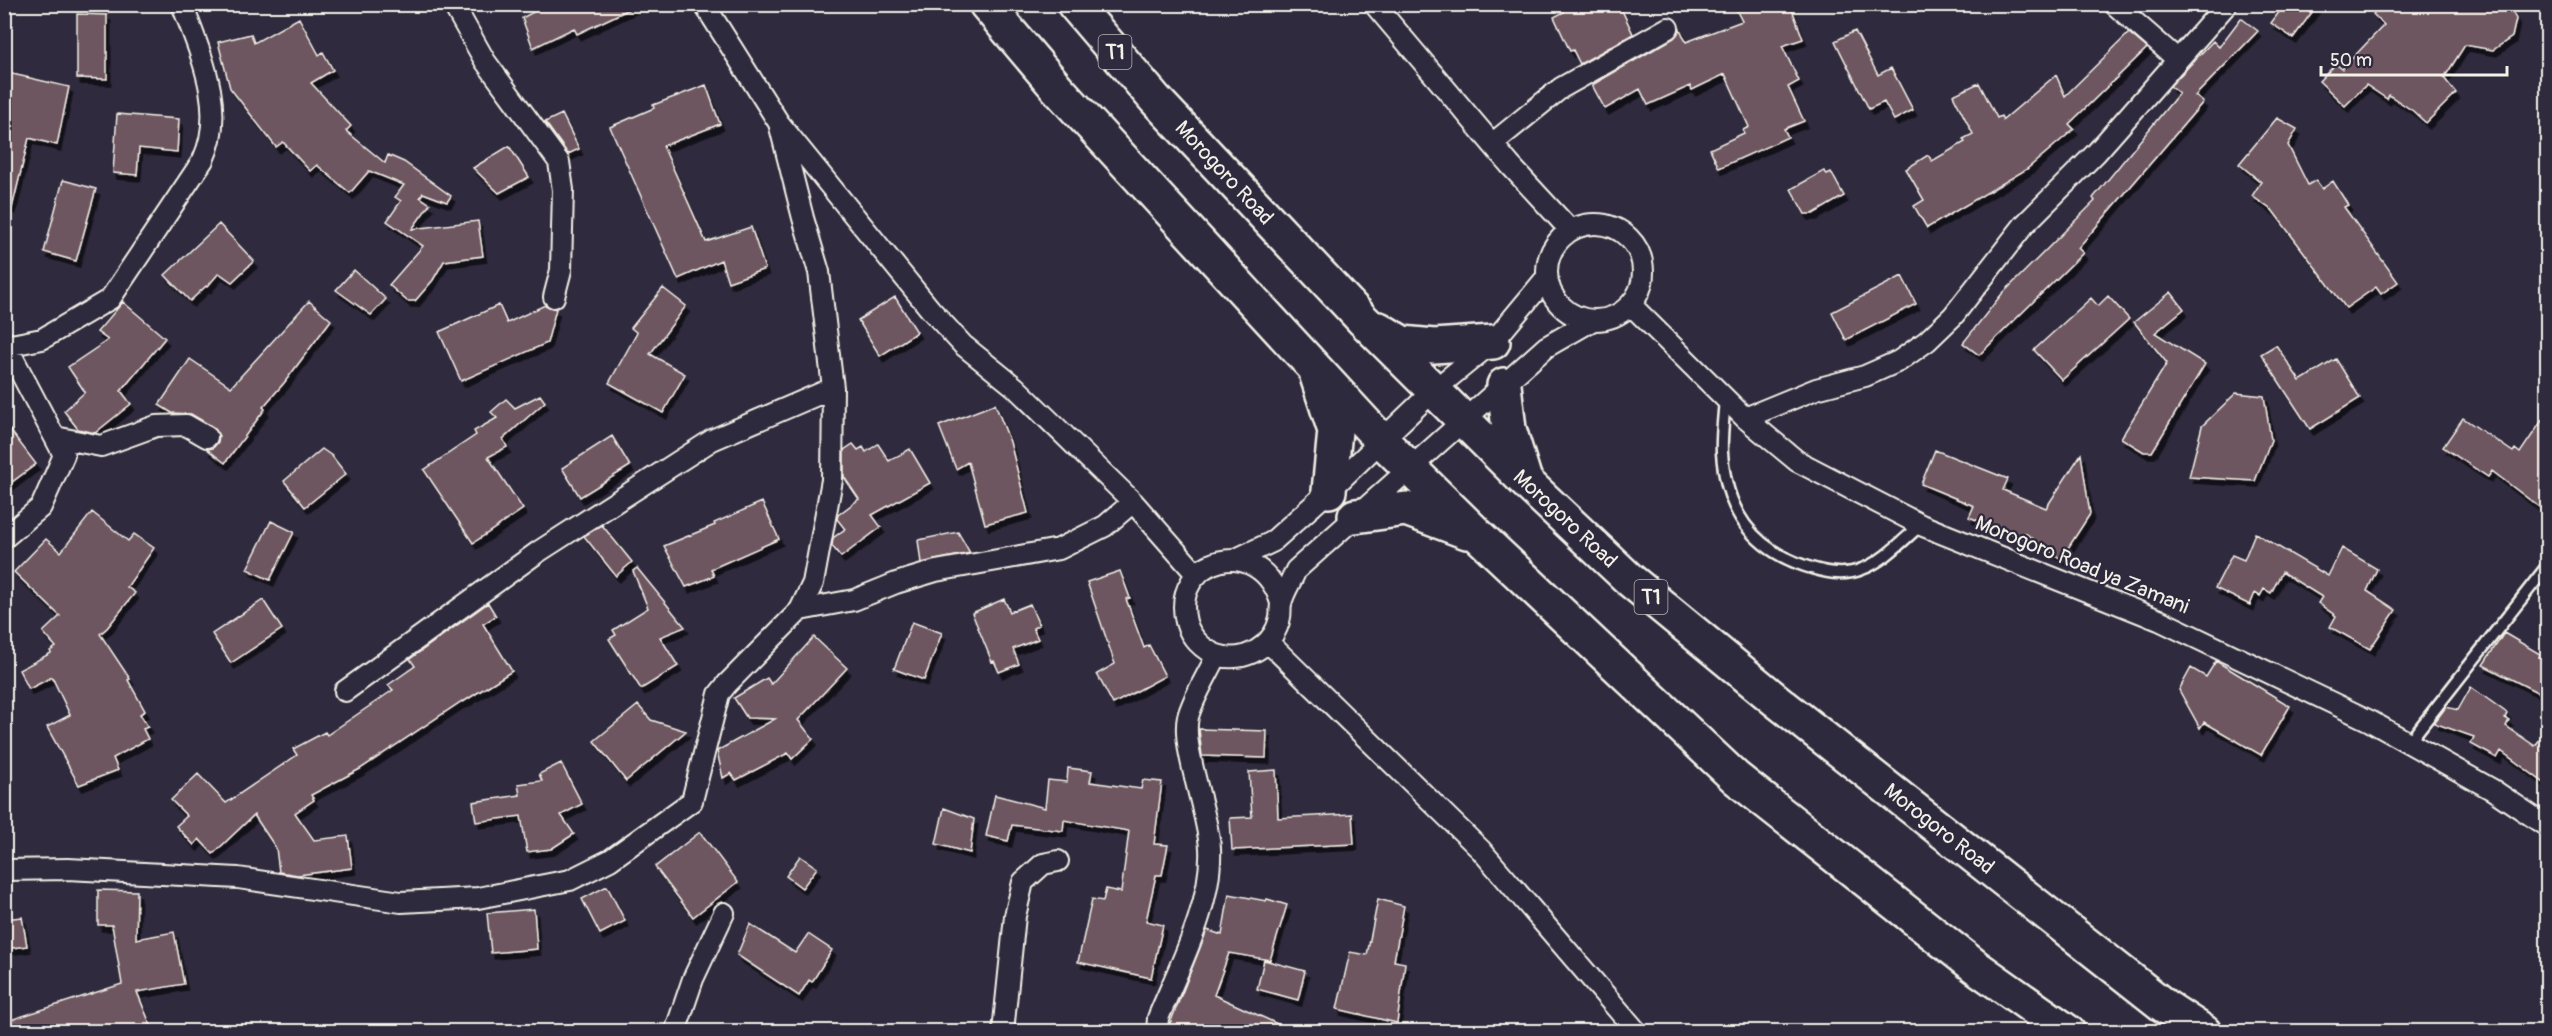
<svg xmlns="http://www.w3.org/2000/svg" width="2552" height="1036" viewBox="0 0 2552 1036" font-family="Pangolin,sans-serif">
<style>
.building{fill:#6e5661;stroke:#f4f1e8;stroke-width:1.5;filter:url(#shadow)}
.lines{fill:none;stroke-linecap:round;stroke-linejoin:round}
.service-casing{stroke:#f4f1e8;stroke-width:15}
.minor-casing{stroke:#f4f1e8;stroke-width:24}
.trunk-casing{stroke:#f4f1e8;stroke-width:38}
.service{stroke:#2f2a3d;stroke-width:10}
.minor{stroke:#2f2a3d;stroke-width:20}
.trunk{stroke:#2f2a3d;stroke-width:33}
.labels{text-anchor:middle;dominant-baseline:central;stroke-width:4.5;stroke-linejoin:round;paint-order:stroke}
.shield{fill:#2f2a3d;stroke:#b9b5b5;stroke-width:1.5}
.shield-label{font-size:20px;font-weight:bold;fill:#f4f1e8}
.street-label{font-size:21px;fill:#f4f1e8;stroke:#2f2a3d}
</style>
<defs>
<filter id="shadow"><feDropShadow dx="3.5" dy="6" stdDeviation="0" flood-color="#0009"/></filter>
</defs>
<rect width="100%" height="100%" fill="#2f2a3d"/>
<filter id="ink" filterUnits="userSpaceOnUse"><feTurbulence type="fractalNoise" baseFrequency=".0167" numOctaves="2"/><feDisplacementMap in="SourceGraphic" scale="12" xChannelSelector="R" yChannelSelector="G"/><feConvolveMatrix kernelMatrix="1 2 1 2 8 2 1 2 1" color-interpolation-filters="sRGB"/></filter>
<g filter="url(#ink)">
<!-- building -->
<path class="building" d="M548 4H640L577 34 574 28 533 48 522 18Z
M1560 4H1619L1633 34 1580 64 1573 50 1570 51 1554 17 1564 12Z
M1733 4H1790L1803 39 1782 46 1799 81 1788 87 1804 121 1784 129 1788 137 1719 168 1710 149 1744 133 1743 130 1749 127 1725 74 1692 90 1690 86 1648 105 1640 89 1605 109 1592 85 1674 38 1680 29 1686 42 1742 21Z
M2285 4H2318L2293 38 2271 23Z
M2383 4H2508L2516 19 2512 37 2493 50 2465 45 2444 78 2456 93 2426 123 2413 111 2389 95 2387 99 2366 85 2345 106 2319 81 2336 64 2342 69 2384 25 2373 14Z
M77 14 107 15V79L77 78Z
M299 18 319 55 323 52 333 70 311 83 351 126 346 131 385 163 388 155 404 162 451 196 447 202 423 193 420 197 430 204 412 229 478 221 483 256 444 261 433 280 415 301H407L389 285 423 246 387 221 401 201 395 197 404 185 369 171 350 193 317 165 310 171 283 142 276 147 230 88 218 42 251 34 254 43Z
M2241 18 2258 31 2195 96 2203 102 2078 248 2083 253 1979 355 1963 343 2001 295 2095 201 2093 198 2179 93 2170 86 2213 41 2219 47Z
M1855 31 1878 75 1891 68 1913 110 1894 120 1884 102 1869 109 1835 41Z
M2129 33 2147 48 2069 124 2074 129 2027 169 1927 228 1914 206 1924 200 1906 169 1928 155 1932 161 1965 142 1963 139 1973 134 1953 95 1979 83 1997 118 2001 116 2003 120 2056 75 2065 96Z
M4 72 69 87 57 145 29 138 12 208 4 207Z
M706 85 720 124 663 146 706 242 751 227 765 269 728 282 721 260 678 279 610 127 654 108 653 105Z
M117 114 179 119 177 152 139 148 137 175 113 173Z
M562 114 579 149 568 154 545 122Z
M2277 118 2297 129 2288 145 2308 185 2316 180 2322 189 2333 181 2348 205 2344 207 2398 282 2381 294 2376 287 2346 308 2273 211 2252 196 2261 182 2239 164Z
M509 146 529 177 499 193 473 168Z
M1824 171 1827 174 1831 172 1844 196 1813 214H1805L1791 189Z
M63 180 96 189 76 261 44 252Z
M219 224 254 261 232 282 219 273 207 287 206 286 190 301 165 275Z
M354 270 386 299 371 315 336 290Z
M1902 276 1916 304 1846 340 1832 312Z
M663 288 686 306 650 354 685 374 663 413 609 383 637 333 631 328Z
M2171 292 2184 309 2155 333 2205 364 2152 452H2144L2121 438 2167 363 2134 322Z
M2108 296 2129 319 2062 380 2034 350 2091 298 2098 306Z
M895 297 917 332 880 356 858 320Z
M309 301 331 320 284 383 263 407 265 409 225 463 207 449 213 448 218 442 219 436 213 427 191 414 172 413 159 405 190 359 231 387Z
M123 302 165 338 121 391 131 404 95 433 78 429 64 411 85 392 68 367 108 340 97 332Z
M499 305 507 323 545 305 556 309 547 343 461 381 439 332Z
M2276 345 2300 381 2336 359 2360 398 2310 429 2261 354Z
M2236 393 2264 396 2271 440 2255 481 2189 477 2202 426Z
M540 395 545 402 503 439 507 447 488 457 523 509 473 543 424 470 476 435 474 431 497 418 491 412 506 399 515 408Z
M995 404 1010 442 1028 513 985 524 968 462 956 469 939 426Z
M2547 413V513L2492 471 2488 477 2443 447 2463 418 2513 452 2515 449 2520 453Z
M4 422 36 464 4 488Z
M612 436 630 466 580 497 562 468Z
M853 444 858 450 863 447 866 452 878 444 889 461 910 449 930 483 872 515 881 527 841 557 832 546 833 538 845 529 837 519 838 515 859 499 844 477V450Z
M322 449 332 456 346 474 305 507 284 481Z
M1935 450 2008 479 2003 490 2046 508 2081 454 2090 514 2061 559 2025 533 2023 538 1969 517 1974 506 1921 484Z
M762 502 779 539 711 569 714 576 686 587 664 546 715 525 714 523Z
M92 512 128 541 134 534 154 548 127 587 135 593 107 628 100 634 130 679 128 680 145 711 140 714 148 727 143 729 148 739 113 758 118 770 79 785 47 727 70 715 52 677 29 689 19 670 51 653 50 651 56 647 43 632 60 616 14 572 46 539 61 552Z
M271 521 294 532 270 580 247 569Z
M602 525 632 562 616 576 584 536Z
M958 532 970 553 921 563 918 540Z
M2255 533 2328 576 2342 548 2377 569 2367 591 2396 610 2370 649 2330 627 2336 616 2318 603 2322 597 2282 572 2271 593 2264 589 2260 596 2255 593 2250 605 2215 588 2232 555 2244 560Z
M637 568 685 627 660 637 678 666 641 689 609 639 616 635 613 630 648 608 633 571Z
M1120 571 1130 598 1126 599 1144 648 1149 645 1165 676 1113 704 1097 674 1115 664 1087 582Z
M1004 599 1010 612 1030 604 1039 625 1033 628 1038 639 1013 649 1019 664 999 672 994 661 992 662 972 613Z
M263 600 282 629 231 663 212 634Z
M488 603 496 616 483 624 512 671 463 702 462 701 360 769 311 795 314 800 295 813 314 840 348 836 352 868 298 875 279 872 276 848 254 815 213 854 199 839 194 845 176 826 187 816 171 800 198 774 226 803 297 755 293 749 325 732 327 735 393 690 388 685 415 666 410 659Z
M912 622 942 633 924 680 894 669Z
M2504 633 2540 654 2539 657 2547 661V697L2483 665Z
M814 637 847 668 798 720 813 739 792 759 788 753 736 780 731 773 723 778 717 751 775 719 747 718 734 698 767 678 771 684Z
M2216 661 2290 706 2261 755 2204 722 2200 728 2179 690 2191 668 2206 677Z
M2471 687 2507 713 2505 718 2509 720 2506 726 2535 746 2547 729V785L2501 751 2497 758 2471 744 2474 737 2434 723 2446 707 2458 710Z
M638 705 651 720 686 731 626 781 594 741Z
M1199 729 1267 731 1266 758 1202 756Z
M561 763 582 804 561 815 574 834 551 849 527 852 521 816 476 822 473 802 520 795 518 784 542 781 539 774Z
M1068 768 1092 771 1090 782 1141 789 1143 780 1162 782 1154 844 1168 845 1162 875H1156L1146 921 1163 925 1151 978 1078 962 1092 899 1103 901 1106 889 1121 892 1129 831 1064 820 1063 831 1012 825 1008 841 986 836 995 795 1045 808 1048 780 1067 782Z
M1276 770 1278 818 1352 814 1354 844 1232 850 1230 818 1252 817 1249 772Z
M944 808 974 819 970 853 936 844Z
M700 832 738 882 693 917 655 867Z
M800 856 817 868 802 888 786 876Z
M607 886 625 921 600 934 582 899Z
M98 890 137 891 136 939 174 932 184 984 137 992 151 1026 139 1032H4V1022L122 984 112 925H98Z
M1229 894 1266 901 1267 899 1287 905 1270 960 1229 953 1214 995 1295 1032H1184L1169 1026 1207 930 1222 935Z
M1378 899 1404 906 1394 961 1405 963 1397 1023 1337 1009 1350 952 1367 955Z
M534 909 537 949 491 953 487 913Z
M22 917 27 946 4 949V919Z
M750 924 795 953 808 934 832 950 812 982 809 980 799 996 737 955Z
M1264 960 1305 971 1298 1000 1257 989Z"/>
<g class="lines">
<defs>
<path id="service" d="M1725 398C1724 416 1721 435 1722 453 1726 510 1751 548 1805 566 1823 572 1843 577 1862 569 1884 561 1903 540 1921 525
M2409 742 2548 565"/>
<path id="minor" d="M453 4 485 61 559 162 563 190 561 270 554 297
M704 4 779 123 930 309 963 345 1015 387 1133 502 1197 575
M1374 4 1510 165 1570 230
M2114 4 2178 60
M1492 144 1561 88 1668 28
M1547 272a48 48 0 1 1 96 0a48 48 0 1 1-96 0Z
M1631 305 1745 418 1797 461 1921 525 2159 620 2370 721 2493 790 2548 827
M4 341 64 455 41 507 4 538
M6 346 42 339 110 299 203 160C227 109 200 53 182 4
M1745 418 1816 389 1865 376 1899 361 1927 341 1953 316 2024 225 2096 153 2227 4
M55 437 101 446 156 426 186 425 207 437
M1234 560 1272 542 1329 491 1434 390 1493 342 1547 277
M1281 603C1260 531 1170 558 1186 622 1190 637 1203 650 1217 655 1244 664 1275 646 1280 617 1281 613 1280 608 1281 604 1283 593 1292 580 1296 570L1546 347 1593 320
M800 610 854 600 896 583 936 571 1059 549 1105 526 1133 502
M1268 642 1481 850 1637 1032
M345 691 538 552 712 440 833 388
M4 870 68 869 238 878 401 902 478 898 570 880 610 860 692 801 719 694 727 684 800 610 813 583 832 480 833 388 819 272 803 218 779 123
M675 1032 693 979 724 913
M1003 1032 1015 916 1023 882 1043 864 1058 861
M1157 1032 1158 1018C1179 967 1213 903 1210 848 1208 813 1181 746 1188 717 1192 700 1209 672 1217 655"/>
<path id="trunk" d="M986 4 1057 88 1381 440 1480 537 1736 778 1976 967 2068 1032
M1074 4 1155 99 1362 319 1525 481 1630 580 1777 701 2163 1005 2204 1032
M1379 329 1402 343 1434 346 1493 342
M1317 376 1335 431 1329 491
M1504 385 1509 429 1524 477
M1355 516 1406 509 1467 532"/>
</defs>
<!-- service casing -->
<use href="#service" class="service-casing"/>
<!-- minor casing -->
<use href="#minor" class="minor-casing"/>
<!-- trunk casing -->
<use href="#trunk" class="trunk-casing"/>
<!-- service -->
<use href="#service" class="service"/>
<!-- minor -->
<use href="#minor" class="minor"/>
<!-- trunk -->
<use href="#trunk" class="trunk"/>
</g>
</g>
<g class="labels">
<!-- shield labels -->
<g class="shield">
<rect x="1098.5" y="35" width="33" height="34" rx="4.5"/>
<rect x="1634.5" y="580" width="33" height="34" rx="4.5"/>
</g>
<g class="shield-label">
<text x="1115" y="52">T1</text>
<text x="1651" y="597">T1</text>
</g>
<!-- street labels -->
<g class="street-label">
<text transform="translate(1224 173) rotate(47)">Morogoro Road</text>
<text transform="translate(1565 519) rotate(43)">Morogoro Road</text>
<text transform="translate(2082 565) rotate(22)">Morogoro Road ya Zamani</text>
<text transform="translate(1939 829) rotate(38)">Morogoro Road</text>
</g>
</g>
<!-- margin -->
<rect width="2552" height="1036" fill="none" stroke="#2f2a3d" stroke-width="24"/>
<rect x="12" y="12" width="2528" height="1012" fill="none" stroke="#f4f1e8" stroke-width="2" filter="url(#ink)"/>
<!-- scale -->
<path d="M2321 66v9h186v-9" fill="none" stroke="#f4f1e8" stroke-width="3"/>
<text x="2330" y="66" font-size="18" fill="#f4f1e8" stroke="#2f2a3d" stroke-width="4.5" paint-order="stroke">50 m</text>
</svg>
